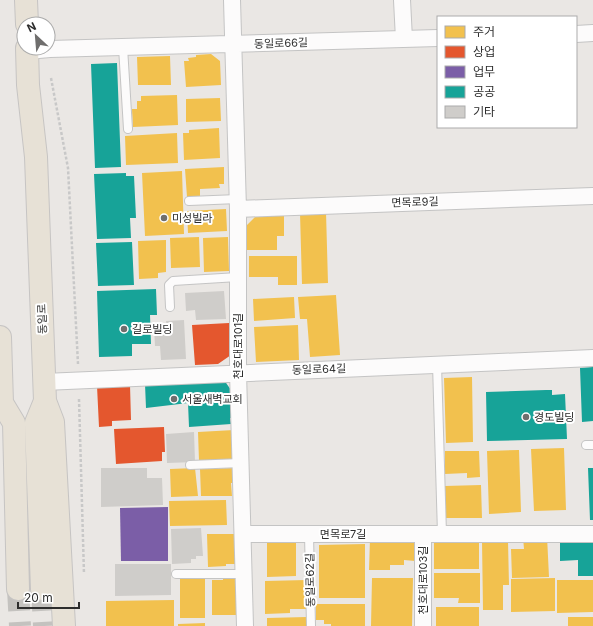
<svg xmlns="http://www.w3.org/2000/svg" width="593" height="626" viewBox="0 0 593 626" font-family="Inter,'Noto Sans KR',sans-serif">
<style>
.homes{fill:#f2c14e}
.shops{fill:#e4572e}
.offices{fill:#7b5ea7}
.public{fill:#17a398}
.building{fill:#cfcdca}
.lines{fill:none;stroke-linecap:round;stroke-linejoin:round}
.primary-tunnel{stroke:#c4c2bf;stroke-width:22;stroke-dasharray:22 11;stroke-linecap:butt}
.service-casing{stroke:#c4c4c4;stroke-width:10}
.minor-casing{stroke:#c4c4c4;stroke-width:18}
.primary-casing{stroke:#c6c4c3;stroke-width:24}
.path{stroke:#c8c8c8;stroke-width:2.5;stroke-dasharray:3 2;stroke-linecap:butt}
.service{stroke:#fcfbfb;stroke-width:8}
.minor{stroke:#fcfbfb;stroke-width:16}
.primary{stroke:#e7e1d6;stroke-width:22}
.poi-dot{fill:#6f6e6d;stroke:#fff;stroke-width:1.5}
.labels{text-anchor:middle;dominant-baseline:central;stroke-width:4;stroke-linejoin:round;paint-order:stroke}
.street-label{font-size:11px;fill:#2d2d2d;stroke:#fff}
.poi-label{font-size:11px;fill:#2d2d2d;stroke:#fff;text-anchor:start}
</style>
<rect width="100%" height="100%" fill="#eae7e4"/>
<!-- homes -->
<path class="homes" d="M211 54 220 61 221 85 186 87 184 61H189L188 58 196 57V55Z
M170 56 171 85H138L137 57Z
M177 95 178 125 133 127 132 109H137V101H141V96Z
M220 98 221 121 186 122V99Z
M219 128 220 158 184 160 183 133H189V130Z
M177 133 178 163 126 165 125 136Z
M224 167V184H219L220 188 200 189V196L187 197 185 169Z
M182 171 184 234 145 236 142 173Z
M226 209 227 231 188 233 187 211Z
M260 212H284V236H277V250H247L246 226Z
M326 212 328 283 302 284 300 213Z
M199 237 200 267 171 268 170 238Z
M228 237 229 271 204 272 203 238Z
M166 240V272L158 273V278L139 279 138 241Z
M249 256H297V285H278V277H249Z
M336 295 340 355 310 357 307 319H300L298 297Z
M294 297 295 318 254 321 253 299Z
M298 325 299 360 256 362 254 327Z
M472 377 473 442 446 443 444 378Z
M234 430 235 460 199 461 198 432Z
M564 448 566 510 534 511 531 449Z
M519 450 521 512 489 514 487 451Z
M445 451H479L480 477 467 478V473L445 474Z
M195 468 198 496 171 497 170 469Z
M235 468 236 483H231L232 496H201L200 469Z
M481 485 482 518H446L445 486Z
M226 500 227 525 170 526 169 501Z
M207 534H237L238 564H226V566L208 567Z
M547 536 549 577 512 578 511 549H524L523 537Z
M273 537H296V576L267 577V542Z
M370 539 416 540 415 561 404 560V565H390V570H369Z
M434 541H479V569H434Z
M482 541H508L509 585H503V610H483Z
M365 544V598H319V545Z
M434 573H480V603H458L459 598H434Z
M223 577H237V615H212V580H223Z
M180 578H205V618H180Z
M372 578H413L412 626H371Z
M555 578V611L511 612V579Z
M307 580V609H290V613L265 614V581Z
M557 580H593V612L557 613Z
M174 600V626H106V601Z
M316 604H365V626H331V624H324V620H316Z
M436 607H479V626H436Z
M307 617 308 626H267V618Z
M568 617H593V626H568Z
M205 623V626H178V624Z"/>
<!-- shops -->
<path class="shops" d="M229 323 231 355 218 364 195 365 192 325Z
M130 385 131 420 112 421V426L99 427 97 386Z
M164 427 165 452H162V461L116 464 114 429Z"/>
<!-- offices -->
<path class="offices" d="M168 507V561H121L120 508Z"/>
<!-- public -->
<path class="public" d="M117 63 121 167 95 168 91 64Z
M126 173V176H134L136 218H130L131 238 97 239 94 174Z
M132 242 134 285 98 286 96 243Z
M156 289 157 315H150L151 344H132V356L99 357 97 291Z
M593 367V421L582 422 580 368Z
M224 380 231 390 232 418H230L231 424 189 427 188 403 146 408 145 384Z
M546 390H552V395L565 394 567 439 487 441 486 392Z
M588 468H593V520H590Z
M560 541H593V576H578V560L560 561Z"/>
<!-- building -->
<path class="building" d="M224 291 226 319 196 320 195 310 186 311 185 293Z
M184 320 186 359 161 360 160 346H155L154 328 167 327 166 321Z
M194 432 195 462 167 463 166 434Z
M101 468H147V478H162L163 505 101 507Z
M201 528 203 556H196V559H191V563L172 564 171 529Z
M115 564H171V595L115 596Z"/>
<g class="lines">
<!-- primary-tunnel -->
<path class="primary-tunnel" d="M18 589 20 626
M42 589 44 626"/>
<defs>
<path id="service" d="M123 47 128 129
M189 201 238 199
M170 307 169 285 173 281 238 277
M437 364 442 534
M586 445H593
M190 465 241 463
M309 534 311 626
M176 574H244"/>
<path id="minor" d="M232 0 238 209V372L245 626
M402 0 404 39
M576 34 593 33
M27 51 50 49 438 38
M238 209 593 196
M44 382 593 358
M243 534H593
M423 534V626"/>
<path id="primary" d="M26 0 27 24
M27 48 28 85 36 157 45 401 36 423 42 589
M0 337 2 403 14 423 18 589
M45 401 53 422 64 626"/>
</defs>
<!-- service casing -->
<use href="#service" class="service-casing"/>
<!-- minor casing -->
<use href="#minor" class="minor-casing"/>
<!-- primary casing -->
<use href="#primary" class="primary-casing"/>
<!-- path -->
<path class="path" d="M51 78 68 168 78 364
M79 399 84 574"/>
<!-- service -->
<use href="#service" class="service"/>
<!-- minor -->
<use href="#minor" class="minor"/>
<!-- primary -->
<use href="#primary" class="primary"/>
</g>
<!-- markers -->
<g class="poi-dot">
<circle cx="164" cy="218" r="4"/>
<circle cx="124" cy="329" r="4"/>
<circle cx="174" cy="399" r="4"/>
<circle cx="526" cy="417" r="4"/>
</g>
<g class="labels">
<!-- street labels -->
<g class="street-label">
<text transform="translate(281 43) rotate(-2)">동일로66길</text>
<text transform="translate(415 202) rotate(-2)">면목로9길</text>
<text transform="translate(42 319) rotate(-92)">동일로</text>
<text transform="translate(238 346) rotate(-90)">천호대로101길</text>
<text transform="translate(319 369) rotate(-2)">동일로64길</text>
<text x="343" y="534">면목로7길</text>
<text transform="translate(310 580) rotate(-91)">동일로62길</text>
<text transform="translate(423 580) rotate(-90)">천호대로103길</text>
</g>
<!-- poi labels -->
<g class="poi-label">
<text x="172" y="218">미성빌라</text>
<text x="132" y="329">길로빌딩</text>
<text x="182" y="399">서울새벽교회</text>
<text x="534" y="417">경도빌딩</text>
</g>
</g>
<!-- legend -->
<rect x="437" y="16" width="140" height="112" fill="#ffffff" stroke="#ababab"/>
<rect x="445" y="26" width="20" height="12" fill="#f2c14e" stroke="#ababab"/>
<text x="473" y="36" font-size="12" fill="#2d2d2d">주거</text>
<rect x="445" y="46" width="20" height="12" fill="#e4572e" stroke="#ababab"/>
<text x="473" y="56" font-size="12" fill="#2d2d2d">상업</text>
<rect x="445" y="66" width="20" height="12" fill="#7b5ea7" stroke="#ababab"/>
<text x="473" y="76" font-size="12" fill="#2d2d2d">업무</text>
<rect x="445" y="86" width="20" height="12" fill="#17a398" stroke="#ababab"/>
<text x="473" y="96" font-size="12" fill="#2d2d2d">공공</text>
<rect x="445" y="106" width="20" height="12" fill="#cfcdca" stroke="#ababab"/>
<text x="473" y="116" font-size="12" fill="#2d2d2d">기타</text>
<!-- north arrow -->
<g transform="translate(36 36) rotate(334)"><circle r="19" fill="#ffffff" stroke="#ababab"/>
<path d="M0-3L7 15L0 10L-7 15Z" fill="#6f6e6d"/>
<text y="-6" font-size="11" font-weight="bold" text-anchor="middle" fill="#2d2d2d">N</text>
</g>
<!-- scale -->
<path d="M18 602v6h61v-6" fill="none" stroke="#2d2d2d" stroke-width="2"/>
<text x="24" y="602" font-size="12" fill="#2d2d2d" stroke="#ffffff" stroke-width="3" paint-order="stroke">20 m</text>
</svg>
